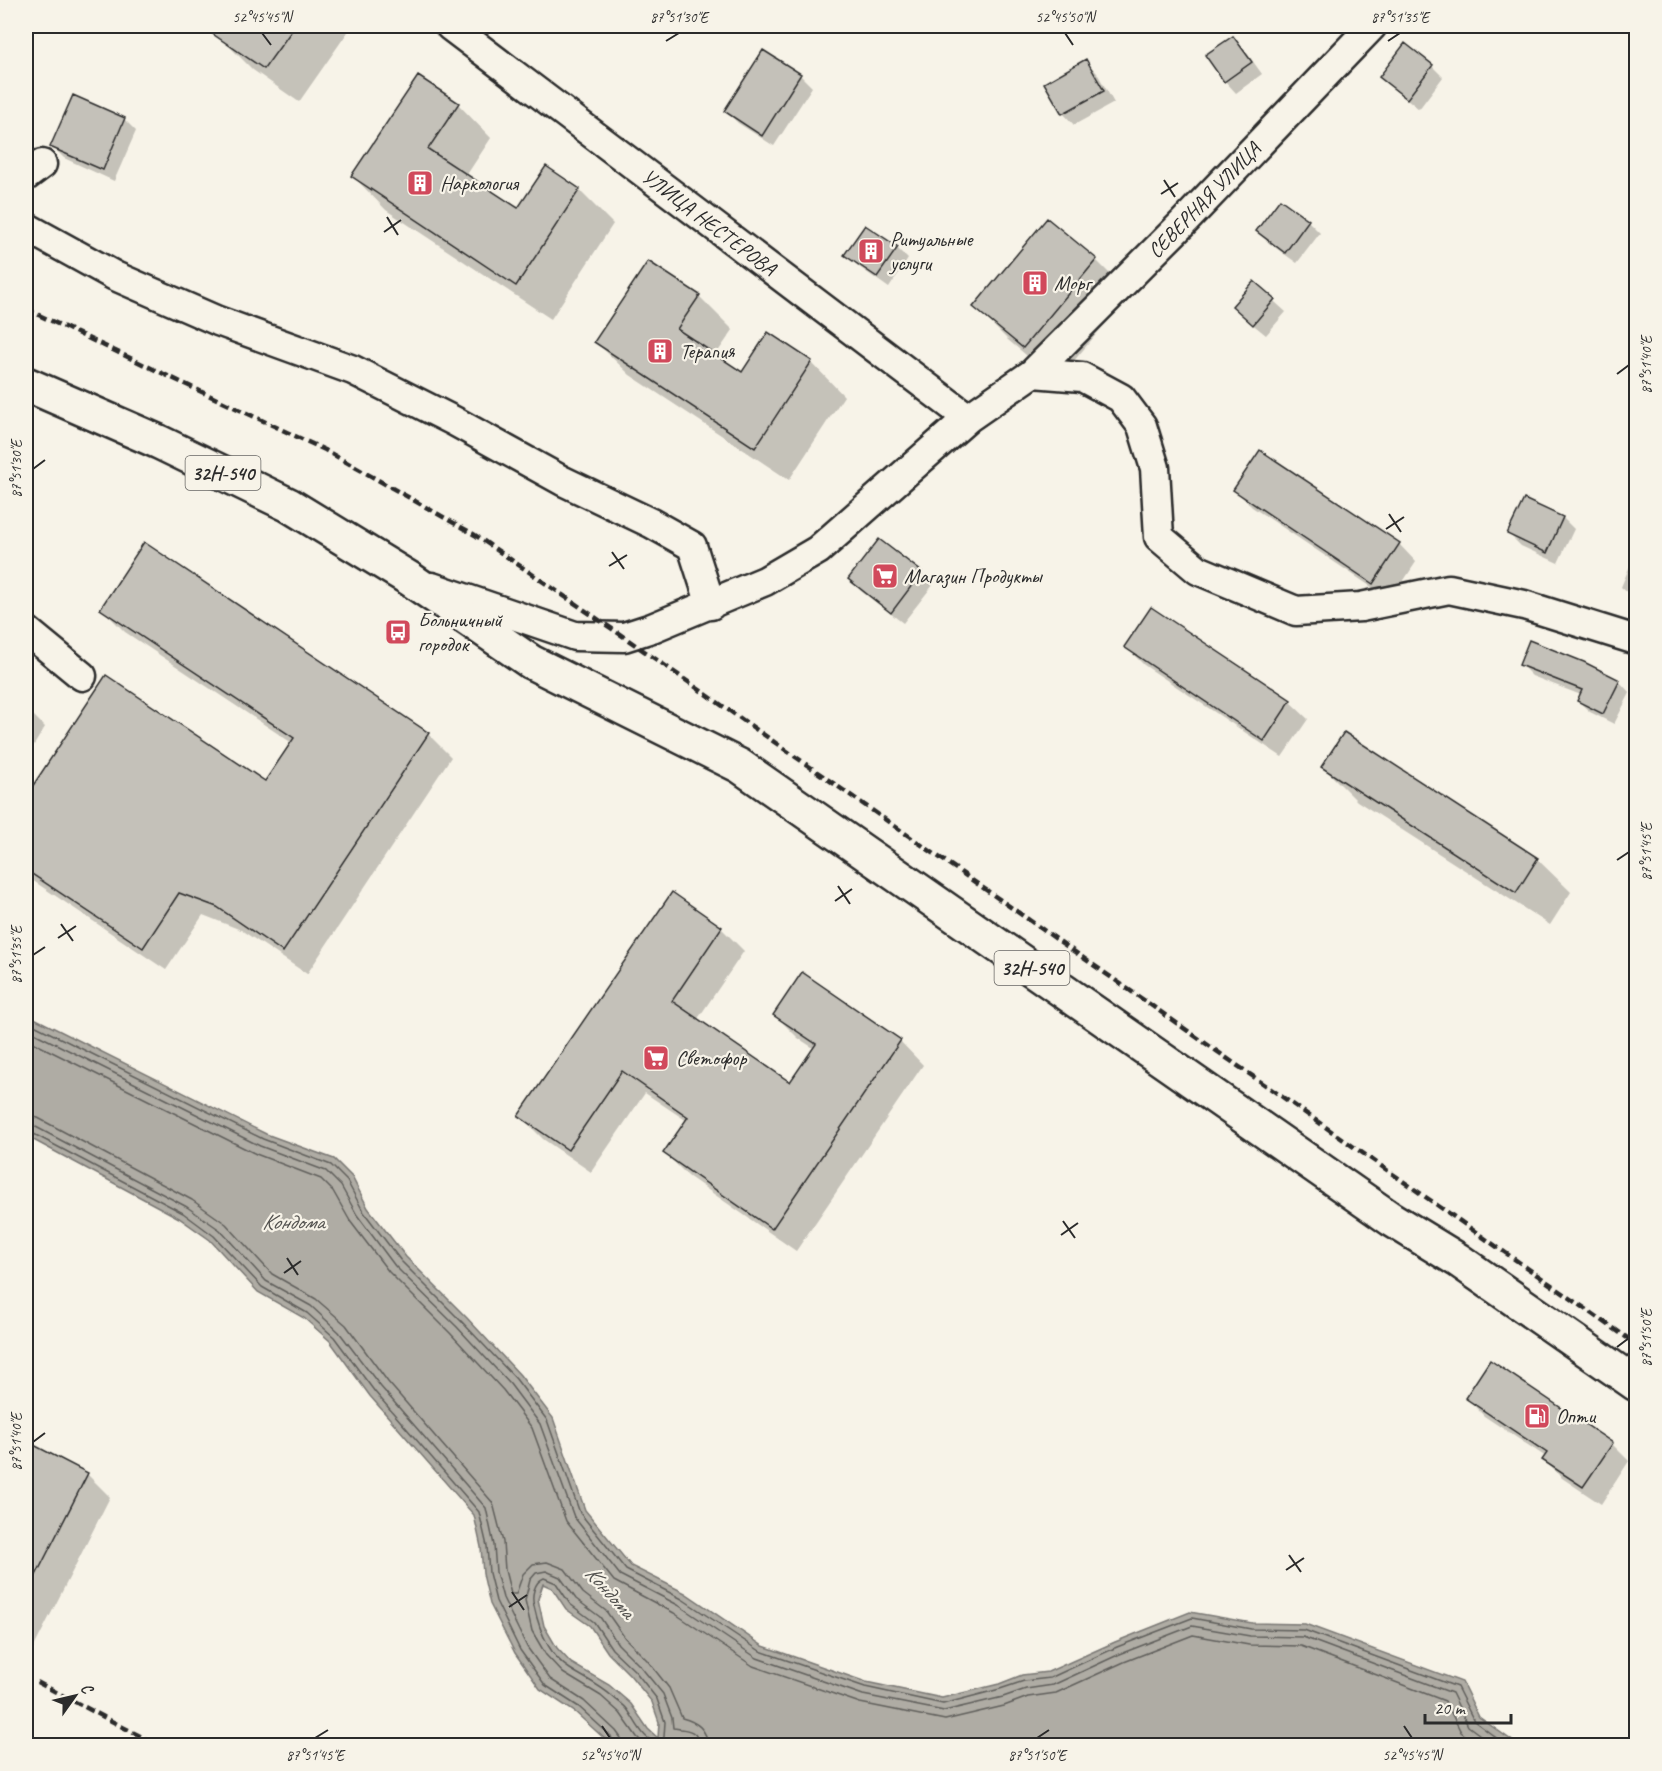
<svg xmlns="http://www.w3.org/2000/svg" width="1662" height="1771" viewBox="0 0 1662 1771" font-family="Caveat,sans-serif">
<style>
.water{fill:#afaca4;stroke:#7a7874;stroke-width:1.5;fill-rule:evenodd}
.shadow{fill:#0003}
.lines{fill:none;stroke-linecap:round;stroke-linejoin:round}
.shore{stroke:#605f5b;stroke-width:1.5}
.building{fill:#c4c1b9;stroke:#2b2b2b;stroke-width:1.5}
.minor-casing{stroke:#2b2b2b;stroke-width:33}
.primary-casing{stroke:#2b2b2b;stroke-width:38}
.minor{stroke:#f7f3e8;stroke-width:28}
.primary{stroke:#f7f3e8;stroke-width:33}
.rail{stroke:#2b2b2b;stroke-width:4.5;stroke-dasharray:9 4.5;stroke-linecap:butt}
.ticks{fill:none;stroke:#2b2b2b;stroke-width:2}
.labels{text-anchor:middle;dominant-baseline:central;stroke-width:4.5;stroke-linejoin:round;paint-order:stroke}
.shield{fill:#f7f3e8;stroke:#686764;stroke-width:1.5}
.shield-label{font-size:20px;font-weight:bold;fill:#2b2b2b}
.poi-label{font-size:21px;fill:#2b2b2b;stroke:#f7f3e8;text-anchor:start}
.street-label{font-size:21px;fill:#2b2b2b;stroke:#f7f3e8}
.water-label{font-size:22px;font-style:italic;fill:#53524f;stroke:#f7f3e8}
.neatline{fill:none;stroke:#2b2b2b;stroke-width:2}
.ticks-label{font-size:15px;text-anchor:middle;fill:#2b2b2b}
</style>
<rect width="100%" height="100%" fill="#f7f3e8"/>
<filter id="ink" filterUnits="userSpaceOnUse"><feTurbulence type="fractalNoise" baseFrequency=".0167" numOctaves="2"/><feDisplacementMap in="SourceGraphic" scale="12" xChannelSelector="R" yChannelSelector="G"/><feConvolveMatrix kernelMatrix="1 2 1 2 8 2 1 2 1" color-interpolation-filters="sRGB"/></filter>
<g filter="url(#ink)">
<!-- water -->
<path class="water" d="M26 1014 266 1134 334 1159 352 1177 368 1208 406 1257 467 1318 520 1375 553 1418 585 1510 631 1566 685 1593 763 1646 866 1682 942 1698 999 1684 1022 1675 1048 1672 1115 1642 1190 1612 1252 1623 1305 1624 1462 1682 1479 1717 1518 1745 690 1746 682 1741 680 1745H610L606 1740 575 1712 540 1689 515 1653 490 1604 483 1574 481 1547 474 1515 370 1396 330 1341 304 1318 258 1292 210 1240 179 1218 26 1136ZM543 1584 552 1588 566 1609 590 1626 608 1653 630 1675 652 1702 659 1722 658 1738 648 1729 631 1704 609 1685 571 1663 557 1648 544 1626 538 1599Z"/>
<!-- shadow -->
<path class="shadow" d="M227 26H352L299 102 253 70 219 36Z
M1232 37 1244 49 1262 74 1236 93 1225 81Z
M764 52 800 75 812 87 774 146 738 123 726 111Z
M1086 61 1097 73 1114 103 1074 125 1063 113Z
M1432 66 1443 77 1419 109 1381 77Z
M74 97 125 120 136 131 114 181 64 158 52 146Z
M458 104 491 138 466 176 519 210 546 168 580 191 613 224 551 319 386 210 353 176Z
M1281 201 1308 221 1320 233 1297 263 1269 243 1258 231Z
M1047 220 1096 260 1130 294 1057 381 1008 340 975 307Z
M897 248 908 259 889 288 858 266 846 255Z
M1254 283 1286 312 1266 335 1245 318Z
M699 296 733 330 715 356 742 374 811 362 844 396 789 480 630 375 596 342Z
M1235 490 1399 544 1416 562 1391 600 1252 507Z
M1563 518 1574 529 1558 563 1521 546 1509 534Z
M879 541 921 573 933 585 903 623 861 591 850 579Z
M1635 554 1636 555V600L1621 587Z
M102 609 428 734 451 757 307 974 241 930 203 915 166 970 26 876V799L107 677 266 783 292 743 125 632Z
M1151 609 1290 702 1308 719 1282 757 1144 665 1126 647Z
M1521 665 1619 681 1630 693 1614 724 1590 712 1578 701 1581 695 1532 676Z
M26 708 45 727 26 758Z
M1323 767 1537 859 1571 892 1550 925 1357 801Z
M673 894 721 928 744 951 697 1020 790 1084 815 1049 798 1038 775 1015 803 974 900 1041 923 1065 796 1251 688 1176 665 1153 687 1121 645 1093 591 1172 543 1139 520 1116Z
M1467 1398 1612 1444 1629 1461 1601 1504 1562 1478 1544 1460 1546 1457 1484 1416Z
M26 1443 87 1474 110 1497 26 1663Z"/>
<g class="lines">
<!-- shore -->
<path class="shore" d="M26 1021 263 1139 331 1165 347 1181 363 1211 401 1261 462 1322 516 1379 547 1420 580 1513 626 1570 682 1599 760 1651 865 1687 943 1704 1000 1689 1024 1681 1050 1678 1117 1647 1192 1618 1251 1629 1304 1630 1457 1687 1474 1721 1507 1746
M26 1029 260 1146 326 1171 341 1186 357 1215 395 1266 457 1327 510 1384 540 1424 574 1517 620 1575 678 1605 757 1658 863 1695 944 1711 1003 1697 1026 1689 1053 1685 1120 1654 1192 1626 1250 1636 1303 1637 1452 1693 1468 1726 1495 1746
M26 1039 256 1154 321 1179 333 1191 350 1221 389 1272 450 1333 503 1390 532 1428 566 1521 614 1581 674 1613 753 1666 860 1703 945 1720 1004 1706 1028 1697 1056 1693 1124 1662 1193 1635 1249 1645 1301 1646 1445 1701 1461 1732 1479 1746
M26 1115 38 1118 192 1200 226 1224 272 1274 316 1299 346 1325 388 1382 493 1503 503 1542 505 1570 511 1594H516L523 1574 533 1564 547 1562 565 1569 583 1593 606 1611 625 1638 647 1660 669 1688 682 1718C697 1722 707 1729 708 1746
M26 1124 34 1126 187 1207 220 1230 266 1281 311 1306 339 1332 381 1387 486 1508 494 1545 496 1572 503 1598 527 1647 550 1679 584 1701 616 1731 621 1738 622 1746
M26 1132H30L183 1213 214 1236 262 1287 307 1313 334 1337 375 1392 479 1512 487 1546 489 1573 496 1601 520 1650 545 1685 579 1707 611 1736 614 1746
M544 1578 556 1583 570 1604 594 1622 612 1649 635 1671 657 1699 665 1722 664 1737 662 1741C645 1747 635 1719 627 1709 623 1704 617 1701 613 1697 600 1685 584 1678 570 1669 549 1656 539 1629 534 1606 531 1596 534 1582 544 1578Z
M646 1746 637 1737 620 1713 601 1696 563 1673 546 1655 532 1631 525 1600 530 1580 536 1573 546 1571 560 1577 576 1599 600 1617 618 1644 640 1666 663 1694 672 1718 673 1728C685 1730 698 1728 699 1746"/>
</g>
<!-- building -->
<path class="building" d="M201 26H295L264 69Z
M1233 36 1252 62 1224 82 1205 55Z
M1405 43 1433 65 1407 99 1379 77Z
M763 50 801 74 762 136 724 111Z
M1086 59 1104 91 1062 114 1044 83Z
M418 76 459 103 428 149 518 208 546 166 580 189 516 286 351 176Z
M73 95 125 118 103 170 50 147Z
M1280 199 1309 220 1285 253 1256 231Z
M1047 218 1097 259 1023 348 973 307Z
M865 225 898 247 877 277 844 255Z
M648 261 700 295 677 329 742 372 768 332 812 361 755 448 594 342Z
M1254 281 1275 299 1253 325 1232 306Z
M1260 450 1400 543 1373 584 1233 490Z
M1524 499 1563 517 1547 553 1507 534Z
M879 539 922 572 891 613 848 579Z
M144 542 429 733 283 952 217 907 179 893 143 948 26 870V796L106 675 265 781 294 738 100 609Z
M1151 607 1291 700 1264 741 1124 647Z
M1529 640 1584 662 1620 680 1603 714 1577 701 1582 690 1519 665Z
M1344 732 1538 858 1516 893 1321 767Z
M672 892 722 927 672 1001 790 1082 816 1044 773 1015 802 972 901 1040 772 1229 663 1153 688 1117 622 1071 568 1150 518 1116Z
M1490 1360 1613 1443 1583 1487 1542 1460 1547 1453 1465 1398Z
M26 1441 88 1473 26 1595Z"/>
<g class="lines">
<defs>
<path id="minor" d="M450 26 968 418
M26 176 42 164
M26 227 115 276 218 321 353 370 454 421 563 481 651 523 692 546 711 605
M1033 373 1183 223 1372 26
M432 587 575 636 624 637 652 628 765 581 818 550 968 418 1033 373 1082 377 1121 398 1142 426 1155 468 1159 537 1198 570 1296 611 1361 607 1449 589 1524 605 1636 640
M26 630 82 676"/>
<path id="primary" d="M26 384 159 442 289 505 410 579 531 662 740 766 1391 1219 1458 1260 1636 1384"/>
</defs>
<!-- minor casing -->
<use href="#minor" class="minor-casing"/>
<!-- primary casing -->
<use href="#primary" class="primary-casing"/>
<!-- minor -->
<use href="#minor" class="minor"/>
<!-- primary -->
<use href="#primary" class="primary"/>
<!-- rail -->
<path class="rail" d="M26 309 325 450 475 535 624 637 1636 1344
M37 1682 159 1746"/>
</g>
</g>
<!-- ticks -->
<path class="ticks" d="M262 33 271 45M1065 33 1073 45M666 41 679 33M1388 41 1400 33M1164 180 1175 197M1161 194 1178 183M387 217 398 235M384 232 401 220M1617 374 1629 365M33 469 45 460M1389 514 1401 532M1386 529 1404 517M612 552 624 569M609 566 627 555M1617 860 1629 852M838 886 850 904M835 901 852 889M61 924 73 941M58 938 76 926M33 955 45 947M1063 1221 1075 1238M1061 1235 1078 1223M287 1258 298 1275M284 1273 301 1261M1617 1347 1629 1338M33 1442 45 1433M1289 1555 1301 1572M1286 1570 1304 1558M512 1592 524 1610M509 1607 527 1595M602 1726 610 1738M1404 1726 1412 1738M315 1738 328 1730M1037 1738 1049 1730"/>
<!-- icons -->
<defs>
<symbol id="building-square" viewBox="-11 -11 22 22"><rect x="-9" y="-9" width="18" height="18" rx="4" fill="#d1495b" stroke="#f7f3e8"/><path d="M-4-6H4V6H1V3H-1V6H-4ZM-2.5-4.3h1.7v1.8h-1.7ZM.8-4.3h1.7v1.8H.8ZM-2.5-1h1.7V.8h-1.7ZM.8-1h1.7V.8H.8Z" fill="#fff"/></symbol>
<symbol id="supermarket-square" viewBox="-11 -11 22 22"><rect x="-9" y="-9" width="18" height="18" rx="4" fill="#d1495b" stroke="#f7f3e8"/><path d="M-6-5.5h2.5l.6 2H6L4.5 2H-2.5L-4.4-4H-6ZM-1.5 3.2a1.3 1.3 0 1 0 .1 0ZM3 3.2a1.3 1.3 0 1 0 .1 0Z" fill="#fff"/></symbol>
<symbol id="bus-square" viewBox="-11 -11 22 22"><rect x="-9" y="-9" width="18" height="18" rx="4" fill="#d1495b" stroke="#f7f3e8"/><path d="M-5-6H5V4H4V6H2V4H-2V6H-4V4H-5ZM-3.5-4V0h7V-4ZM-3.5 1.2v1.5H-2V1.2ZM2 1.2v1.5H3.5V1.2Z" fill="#fff"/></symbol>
<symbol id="fuel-square" viewBox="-11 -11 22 22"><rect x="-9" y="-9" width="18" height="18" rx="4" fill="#d1495b" stroke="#f7f3e8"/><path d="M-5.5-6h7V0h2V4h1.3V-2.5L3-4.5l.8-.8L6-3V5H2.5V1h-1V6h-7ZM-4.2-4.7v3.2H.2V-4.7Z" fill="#fff"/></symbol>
</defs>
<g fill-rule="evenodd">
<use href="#building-square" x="405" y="168" width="30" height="30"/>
<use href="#building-square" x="856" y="236" width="30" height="30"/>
<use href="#building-square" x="1020" y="268" width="30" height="30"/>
<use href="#building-square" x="645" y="336" width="30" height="30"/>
<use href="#supermarket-square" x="870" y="561" width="30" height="30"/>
<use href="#bus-square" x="383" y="617" width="30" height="30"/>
<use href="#supermarket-square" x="641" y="1043" width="30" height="30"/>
<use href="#fuel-square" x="1522" y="1401" width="30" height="30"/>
</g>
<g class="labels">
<!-- shield labels -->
<g class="shield">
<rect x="185.5" y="456" width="75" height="34" rx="4.5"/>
<rect x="994.5" y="951" width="75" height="34" rx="4.5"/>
</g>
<g class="shield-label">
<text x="223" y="473">32Н-540</text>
<text x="1032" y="968">32Н-540</text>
</g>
<!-- poi labels -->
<g class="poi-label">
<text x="440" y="183">Наркология</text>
<text x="890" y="239">Ритуальные<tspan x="890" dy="24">услуги</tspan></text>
<text x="1054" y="283">Морг</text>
<text x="680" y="351">Терапия</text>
<text x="904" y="576">Магазин Продукты</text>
<text x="418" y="620">Больничный<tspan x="418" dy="24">городок</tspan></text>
<text x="676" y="1058">Светофор</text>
<text x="1556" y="1416">Опти</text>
</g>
<!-- street labels -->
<g class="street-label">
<text transform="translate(1204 200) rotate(-46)">СЕВЕРНАЯ УЛИЦА</text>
<text transform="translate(709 222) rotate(37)">УЛИЦА НЕСТЕРОВА</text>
</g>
<!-- water labels -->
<g class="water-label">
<text x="293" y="1222">Кондома</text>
<text transform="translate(610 1592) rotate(48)">Кондома</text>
</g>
</g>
<!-- margin -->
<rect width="1662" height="1771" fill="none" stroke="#f7f3e8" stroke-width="66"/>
<!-- north arrow -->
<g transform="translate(75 1696) rotate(56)" stroke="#f7f3e8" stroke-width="4.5" paint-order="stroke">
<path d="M0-4.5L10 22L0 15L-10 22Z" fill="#2b2b2b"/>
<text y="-9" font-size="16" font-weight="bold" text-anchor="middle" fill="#2b2b2b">С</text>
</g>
<!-- scale -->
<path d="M1425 1714v9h86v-9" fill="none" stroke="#2b2b2b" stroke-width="3"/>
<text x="1434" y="1714" font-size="18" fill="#2b2b2b" stroke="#f7f3e8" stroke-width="4.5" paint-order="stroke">20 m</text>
<rect x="33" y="33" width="1596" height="1705" class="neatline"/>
<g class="ticks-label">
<text x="262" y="22">52°45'45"N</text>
<text x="679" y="22">87°51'30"E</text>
<text x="1065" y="22">52°45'50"N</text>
<text x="1400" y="22">87°51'35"E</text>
<text transform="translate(1646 365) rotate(-90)" y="5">87°51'40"E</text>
<text transform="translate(16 469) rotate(-90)" y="5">87°51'30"E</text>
<text transform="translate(1646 852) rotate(-90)" y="5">87°51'45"E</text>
<text transform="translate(16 955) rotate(-90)" y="5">87°51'35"E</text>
<text transform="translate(1646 1338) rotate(-90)" y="5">87°51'50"E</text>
<text transform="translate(16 1442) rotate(-90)" y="5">87°51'40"E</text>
<text x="315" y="1760">87°51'45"E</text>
<text x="610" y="1760">52°45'40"N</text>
<text x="1037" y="1760">87°51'50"E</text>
<text x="1412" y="1760">52°45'45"N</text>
</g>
</svg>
